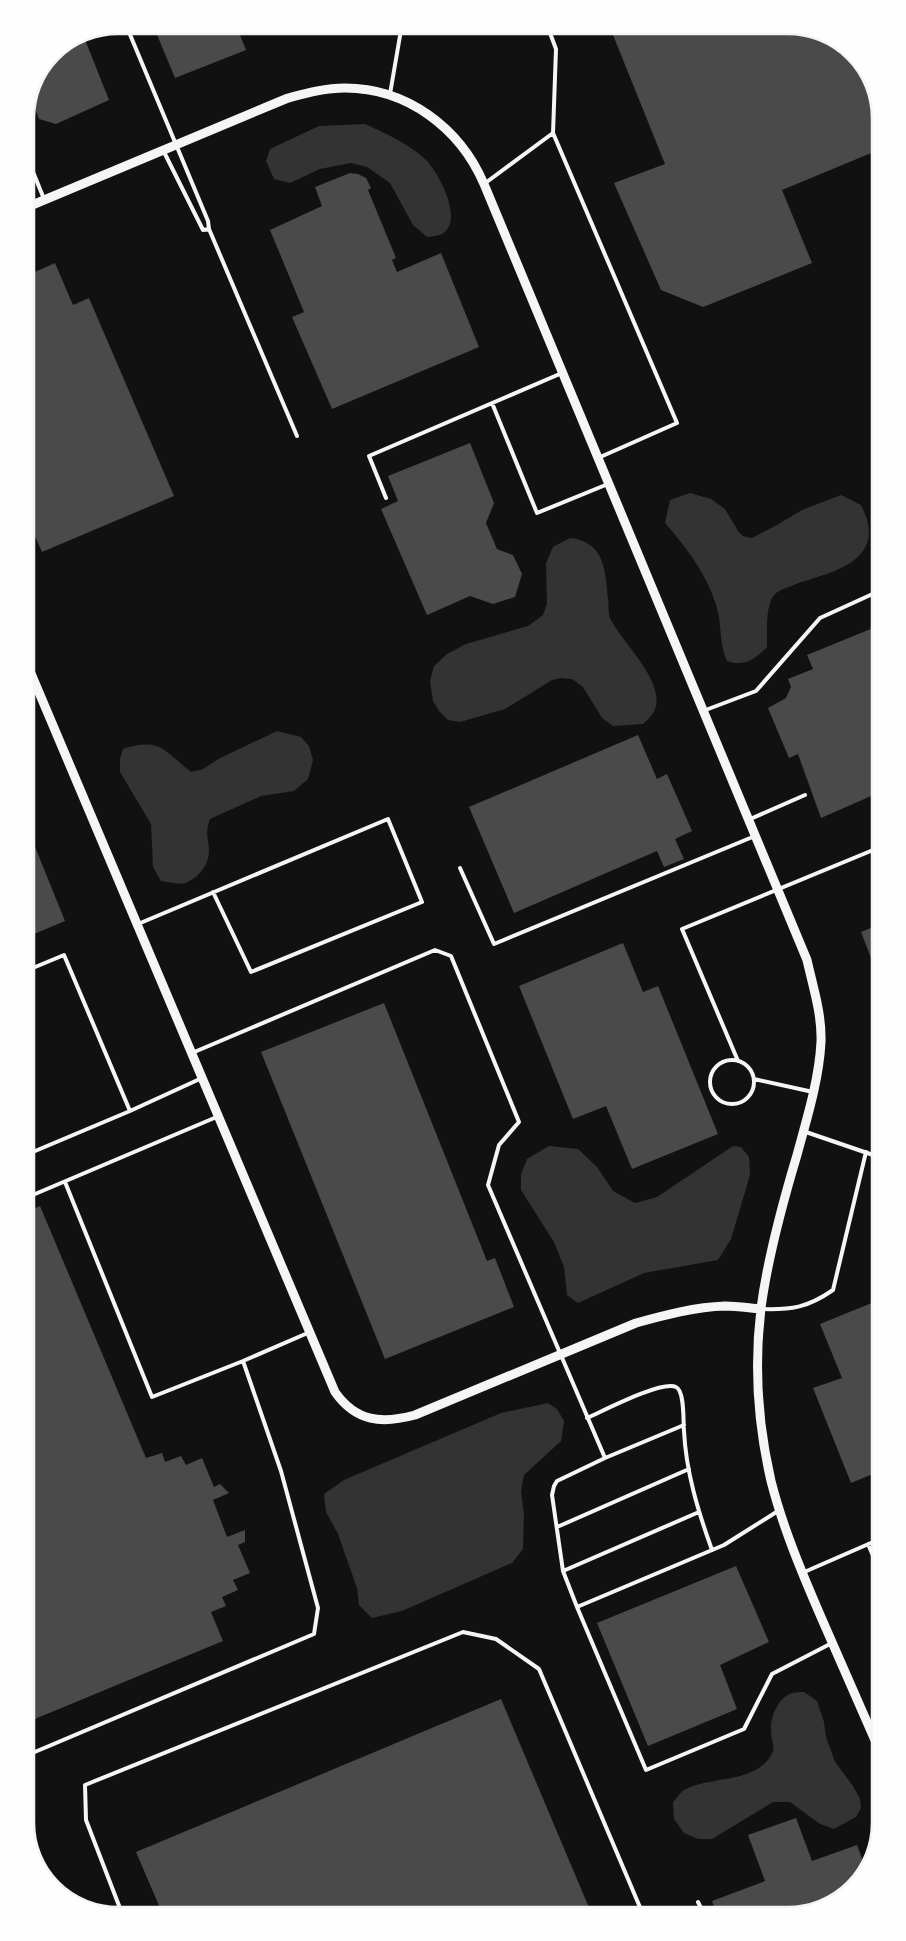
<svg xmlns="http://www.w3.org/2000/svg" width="906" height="1941" viewBox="0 0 906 1941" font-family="Literata,serif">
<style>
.water{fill:#333}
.building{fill:#4a4a4a}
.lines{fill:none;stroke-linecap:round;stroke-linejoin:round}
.service{stroke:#f5f5f5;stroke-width:4}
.tertiary{stroke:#f5f5f5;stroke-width:9}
.rim{fill:none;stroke:#f5f5f5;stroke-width:2.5}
</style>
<rect width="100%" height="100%" fill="#111"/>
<!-- water -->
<path class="water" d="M365 124C387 134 407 143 425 159 438 171 465 221 442 234 438 236 432 236 427 237L413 225 390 183 367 167 351 163 320 169 290 183 274 179 266 161 270 149 319 126Z
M690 493 711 499 725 509 738 531 743 536 752 538 777 525 802 510 841 495 861 505C864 511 867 518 868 524 876 565 824 574 796 584 790 587 780 589 775 594 765 604 767 633 767 647 755 659 744 667 727 661 719 644 722 626 717 608 708 576 687 548 665 523L670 500Z
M570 538C605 542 605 570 608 599 609 605 608 613 610 618 621 642 670 685 653 713 651 717 646 721 643 724L613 726 602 718 583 687 572 679 561 678 552 680 505 709 460 722 448 720 439 711 433 701 430 681 434 666 447 654 466 644 528 626 543 615 547 604 546 563 553 547Z
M277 731 301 737 309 746 313 760 308 779 294 791 261 796 210 819C205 833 208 836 209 850 209 865 199 878 185 883 179 885 168 882 161 881L153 867 151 824 120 772V759L123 749C161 737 164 751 191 772L203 769 220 758Z
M549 1146 578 1149 597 1167 613 1191 635 1203 657 1197 733 1146 741 1147 749 1157 750 1175 731 1239 718 1260 644 1273 578 1303 567 1295 564 1267 554 1242 521 1190V1174L527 1159Z
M548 1403 557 1409 564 1421 561 1441 524 1475 521 1491 524 1514 523 1549 512 1563 402 1611 372 1618 359 1605 357 1588 338 1534 326 1512 324 1494 344 1480 501 1413Z
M804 1692 817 1701 824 1722 826 1737 835 1762 853 1786 860 1799 861 1808 856 1817 834 1829 820 1824 790 1802H773L712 1839H698L684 1833 674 1819 673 1802C677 1798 681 1791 686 1789 711 1777 747 1782 766 1762 779 1748 771 1745 771 1730 770 1717 779 1696 793 1693 796 1692 801 1692 804 1692Z"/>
<!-- building -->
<path class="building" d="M153 25H236L246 50 175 78Z
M273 25H302L277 35Z
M609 25H795L845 44 864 71 876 99V151L782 190 812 263 703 307 661 290 614 183 665 164Z
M82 32 109 100 56 124 39 119 31 99 52 52Z
M350 173 358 174 366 178 371 188 368 190 396 258 392 260 397 272 441 253 479 347 332 409 292 317 304 312 270 230 322 206 315 187Z
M55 263 73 305 89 298 174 496 42 552 26 516V276Z
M470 443 494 503 486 523 497 549 513 555 522 574 515 597 493 604 470 596 427 615 381 509 398 501 388 476Z
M878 626V793L821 818 798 754 789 758 768 708 786 698 791 687 788 679 813 669 807 655Z
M638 735 657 779 667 774 692 831 675 839 684 859 664 867 657 851 514 913 469 807Z
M27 827 65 921 27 937Z
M878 925 879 976H878L861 932Z
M623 943 643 992 658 986 718 1134 632 1169 606 1106 573 1119 519 986Z
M384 1003 487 1261 495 1258 514 1307 385 1359 261 1052Z
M40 1206 146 1458 162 1453 165 1462 181 1456 186 1465 202 1458 214 1487 220 1484 229 1493 213 1500 227 1537 245 1530V1542L238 1545 250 1573 233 1580 238 1590 222 1597 226 1606 211 1612 223 1641 30 1721 28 1211Z
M879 1300 880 1471 851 1483 813 1388 842 1378 820 1324Z
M736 1566 769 1642 720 1665 737 1709 648 1746 597 1623Z
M501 1699 590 1910 585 1913 163 1915 136 1852Z
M796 1818 812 1861 857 1845 866 1869 862 1880 818 1911 716 1912 712 1901 765 1881 748 1835Z"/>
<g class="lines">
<!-- service -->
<path class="service" d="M126 25 208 221 209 229 297 436
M547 25 556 49 553 133
M390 94 401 30 400 25
M163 150 203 230 209 229
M25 152 44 199
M484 184 553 133 677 423 598 458
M492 403 537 513 608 484
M386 498 369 456 562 373
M703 711 756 691 820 618 877 592
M748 820 805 795
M460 868 494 944 755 836
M138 924 388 819 422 902 251 972 213 892
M28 970 64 955 130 1111 202 1078
M192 1053 435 950 451 956 519 1122 499 1145 488 1185 605 1458 557 1481 554 1486 552 1495 563 1571 577 1607
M710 1082a22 22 0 1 1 44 0a22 22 0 1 1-44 0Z
M738 1061 682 929 878 848
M754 1079 813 1092
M803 1131 879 1157
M28 1154 130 1111
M65 1182 152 1397 243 1361
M28 1197 219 1116
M761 1309C791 1310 807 1308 833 1290L866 1152
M587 1418C603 1411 662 1380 676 1387 685 1391 683 1422 684 1431 686 1472 698 1511 712 1550
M605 1458 684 1425
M778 1511 724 1545 577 1607 646 1770 744 1729 772 1674 832 1643
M557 1527 689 1469
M868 1544 880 1572
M563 1571 699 1512
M802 1573 880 1539
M30 1754 314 1634 318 1608 281 1471 243 1361 310 1332
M698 1902 703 1912
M123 1916 86 1820 85 1785 463 1632 496 1639 539 1669 642 1912"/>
<!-- tertiary -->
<path class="tertiary" d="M25 208 288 98C307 93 325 88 345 88 407 88 460 128 484 184L807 960C813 987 822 1014 821 1042 819 1080 807 1118 797 1155 782 1205 768 1256 761 1308 754 1366 758 1425 771 1481 783 1528 802 1573 821 1617 841 1663 861 1708 881 1754
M27 664 335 1392C356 1422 382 1424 415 1415L636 1323C665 1315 695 1307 725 1306 737 1306 749 1308 761 1309"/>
</g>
<!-- crop -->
<path d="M0 0H906V1941H0ZM118 34H788A84 84 0 0 1 872 118V1823A84 84 0 0 1 788 1907H118A84 84 0 0 1 34 1823V118A84 84 0 0 1 118 34Z" fill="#fefefe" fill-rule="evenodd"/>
<path class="rim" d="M118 34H788A84 84 0 0 1 872 118V1823A84 84 0 0 1 788 1907H118A84 84 0 0 1 34 1823V118A84 84 0 0 1 118 34Z"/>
</svg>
